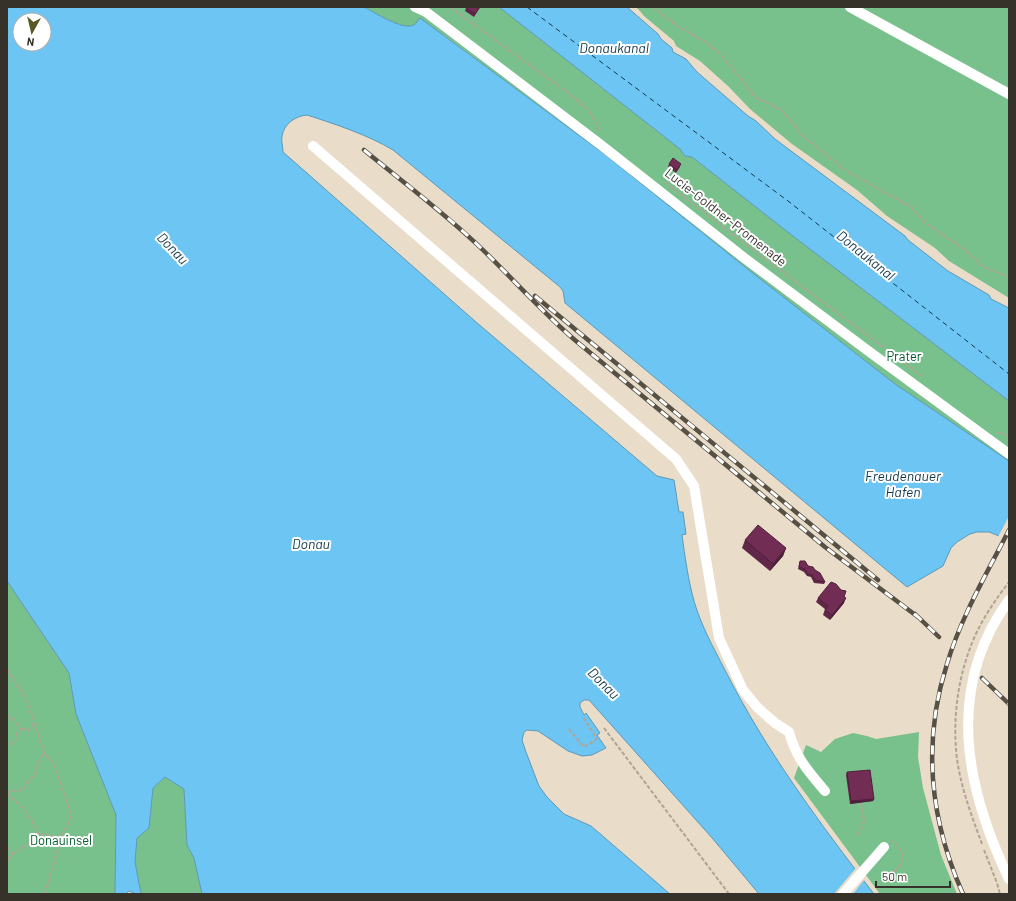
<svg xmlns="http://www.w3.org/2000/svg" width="1016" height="901" viewBox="0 0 1016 901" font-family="Barlow,sans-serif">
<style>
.green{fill:#79c18c}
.water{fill:#6dc5f4;stroke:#5c99b7;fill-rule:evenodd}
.pier{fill:#e9dcc8}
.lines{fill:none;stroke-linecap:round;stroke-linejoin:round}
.ferry{stroke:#12394c;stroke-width:1;stroke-dasharray:5 4;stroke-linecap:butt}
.path{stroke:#afa595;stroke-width:2;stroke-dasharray:4 2;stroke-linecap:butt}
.minor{stroke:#fff;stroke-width:10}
.rail-casing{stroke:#565045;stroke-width:4.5}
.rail{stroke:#fff;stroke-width:3;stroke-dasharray:9;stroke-linecap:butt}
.wall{fill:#612748}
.shaded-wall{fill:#4f203b}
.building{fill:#712d54;stroke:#4f203b}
.labels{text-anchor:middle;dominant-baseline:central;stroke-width:4;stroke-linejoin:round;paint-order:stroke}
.street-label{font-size:13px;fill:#363129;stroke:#fff}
.park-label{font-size:13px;fill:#005c2b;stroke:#fff}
.water-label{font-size:14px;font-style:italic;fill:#12394c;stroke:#fff}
</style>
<rect width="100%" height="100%" fill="#e9dcc8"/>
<!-- green -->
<path class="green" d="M364 7H499L680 149 685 156 692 157 789 233 1009 401V461L895 384 750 271 607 156 445 36 420 19C419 21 416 24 414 25 403 31 374 12 364 7Z
M636 7H1009V298L949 261 935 248 887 216 857 190 792 144 750 109 728 86 700 61 676 46 674 41 644 16 640 11Z
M7 581 69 673 76 714 116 815 115 894H7Z
M919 732 918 757 923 788 941 855 957 894H880L794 778 806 745 821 752 835 739 853 733 867 736 876 739Z
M165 777 184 789 187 845 194 858 202 894H141L135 862 137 838 149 828 153 788Z"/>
<!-- water -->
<path class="water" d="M7 7H364C374 12 403 31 414 25 416 24 418 20 420 18L607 156 750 271 895 384 1009 461V540L989 532H977L970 534 957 542 951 548 943 566 907 587 565 303 563 291 560 287 393 150C368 135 335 124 307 115 295 116 284 124 282 136 281 141 283 147 283 152L476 322 657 476 674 480 679 512H683L686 534 682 535C685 557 688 579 694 601 701 625 713 647 725 670 766 751 819 822 874 894H759L713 839 589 700H584L580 703V707L584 715 586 713 600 733 597 735 606 748 592 755 582 756 568 751 538 731 527 730 524 732 522 740 526 752 539 786 547 797 564 814 591 826 670 894H202L194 858 187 845 184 789 165 777 153 788 149 828 137 838 135 862 141 894H136L129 891 126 894H115L116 815 76 714 69 673 7 581ZM20 20H44V44H20Z
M499 7H627L658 34 661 39 672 48 673 52 686 59 697 72 748 116 756 121 775 139 905 236 908 240 948 271 989 295 991 299 1009 308V401L789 233 692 157 685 156 680 149Z"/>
<!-- pier -->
<path class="pier" d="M1009 516V542L998 537Z
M856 868 865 879 853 894H834Z"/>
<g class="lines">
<!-- ferry -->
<path class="ferry" d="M527 7 788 201 1009 374"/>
<!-- path -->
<path class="path" d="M450 7 575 98 590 112 601 132
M653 7 677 26 704 41 720 54 739 76 755 97 782 110 803 136 846 171 911 207 928 225 964 249 983 267 1009 277
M665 182 760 255 922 376
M997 432 1009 436
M7 669 26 698 35 723 44 753C46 757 50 758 53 762 55 766 71 812 71 815 70 822 64 831 61 838L39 834 38 838 13 854 7 860
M7 716 15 720 21 729 17 733C16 741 15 744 7 745
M604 728 729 894
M21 729 29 730 35 723
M569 729 584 747 597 739 584 718
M7 793 10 791 24 790C26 783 29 782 33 776 38 769 38 760 44 753
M7 794 25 809 39 834
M858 835 864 821 861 803
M982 844C972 817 961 788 957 759 952 718 958 674 975 636 984 616 996 599 1009 582
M7 847 13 854
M984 850 997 883 1000 894
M889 875C905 865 909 854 892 841
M45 894 61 838"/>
<!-- minor -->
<path class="minor" d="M415 7 426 12 601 145 743 257 867 350 1009 454
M850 7 1009 94
M313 146 676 459 694 486 719 638 743 690 757 707 775 723 789 732C796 758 808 771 825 791
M1009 600C945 688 965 787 1009 879
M843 894 884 847"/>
<defs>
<path id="rail" d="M364 150C404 183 446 214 483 250 514 280 543 313 576 341L825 547 918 617
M535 296 878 580
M915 614 939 637
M982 678 1009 704
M963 894C930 820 922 742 947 664 961 617 987 573 1009 530"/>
</defs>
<!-- rail casing -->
<use href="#rail" class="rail-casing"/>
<!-- rail -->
<use href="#rail" class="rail"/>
</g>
<!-- wall -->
<path class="wall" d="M480 7 474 17 465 11 466 8Z
M669 164 680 167 676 173 668 167Z
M745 540 786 548 783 556 770 571 742 548Z
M800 561 815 570 825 582 824 584 814 583 811 577 807 576 804 572 798 569Z
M844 597V603L830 620 823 615 825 609 816 602 818 598Z
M847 772 874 799 873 801 850 804 846 775Z"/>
<!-- shaded-wall -->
<path class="shaded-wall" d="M786 548 783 556 770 571 773 564Z
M846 598 844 603 830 620 832 615Z
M874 799 873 801 850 804 851 801Z"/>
<!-- building -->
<path class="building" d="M467 7H480L475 14 466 8Z
M673 158 681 164 677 170 669 164Z
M758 525 786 548 773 564 745 540Z
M800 561H805L808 566 813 567 815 570 820 573 825 582 815 580 812 575 807 574 805 569 799 567Z
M831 582 836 584 841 590 846 591 844 597 846 598 832 615 825 610 828 606 818 598Z
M870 770 874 799 851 801 847 772Z"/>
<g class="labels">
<!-- street labels -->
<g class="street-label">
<text transform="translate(726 217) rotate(38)">Lucie-Goldner-Promenade</text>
</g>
<!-- park labels -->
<g class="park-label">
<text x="904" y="356">Prater</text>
<text x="61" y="840">Donauinsel</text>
</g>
<!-- water labels -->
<g class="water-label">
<text x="614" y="47">Donaukanal</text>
<text transform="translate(173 248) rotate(46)">Donau</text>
<text transform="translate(866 255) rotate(39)">Donaukanal</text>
<text x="903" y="475">Freudenauer<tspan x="903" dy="16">Hafen</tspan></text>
<text x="311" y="543">Donau</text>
<text transform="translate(604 683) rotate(45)">Donau</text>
</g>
</g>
<!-- border -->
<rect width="1016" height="901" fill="none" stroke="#363129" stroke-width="16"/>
<!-- north arrow -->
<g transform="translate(32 32) rotate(188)"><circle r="19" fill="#ffffff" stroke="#afada9"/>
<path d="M0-3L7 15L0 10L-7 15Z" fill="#585926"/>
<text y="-6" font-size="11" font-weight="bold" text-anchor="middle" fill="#363129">N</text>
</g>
<!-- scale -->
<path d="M876 881v6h74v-6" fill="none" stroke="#363129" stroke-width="2"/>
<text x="882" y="881" font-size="12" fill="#363129" stroke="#ffffff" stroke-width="3" paint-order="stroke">50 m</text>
</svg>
